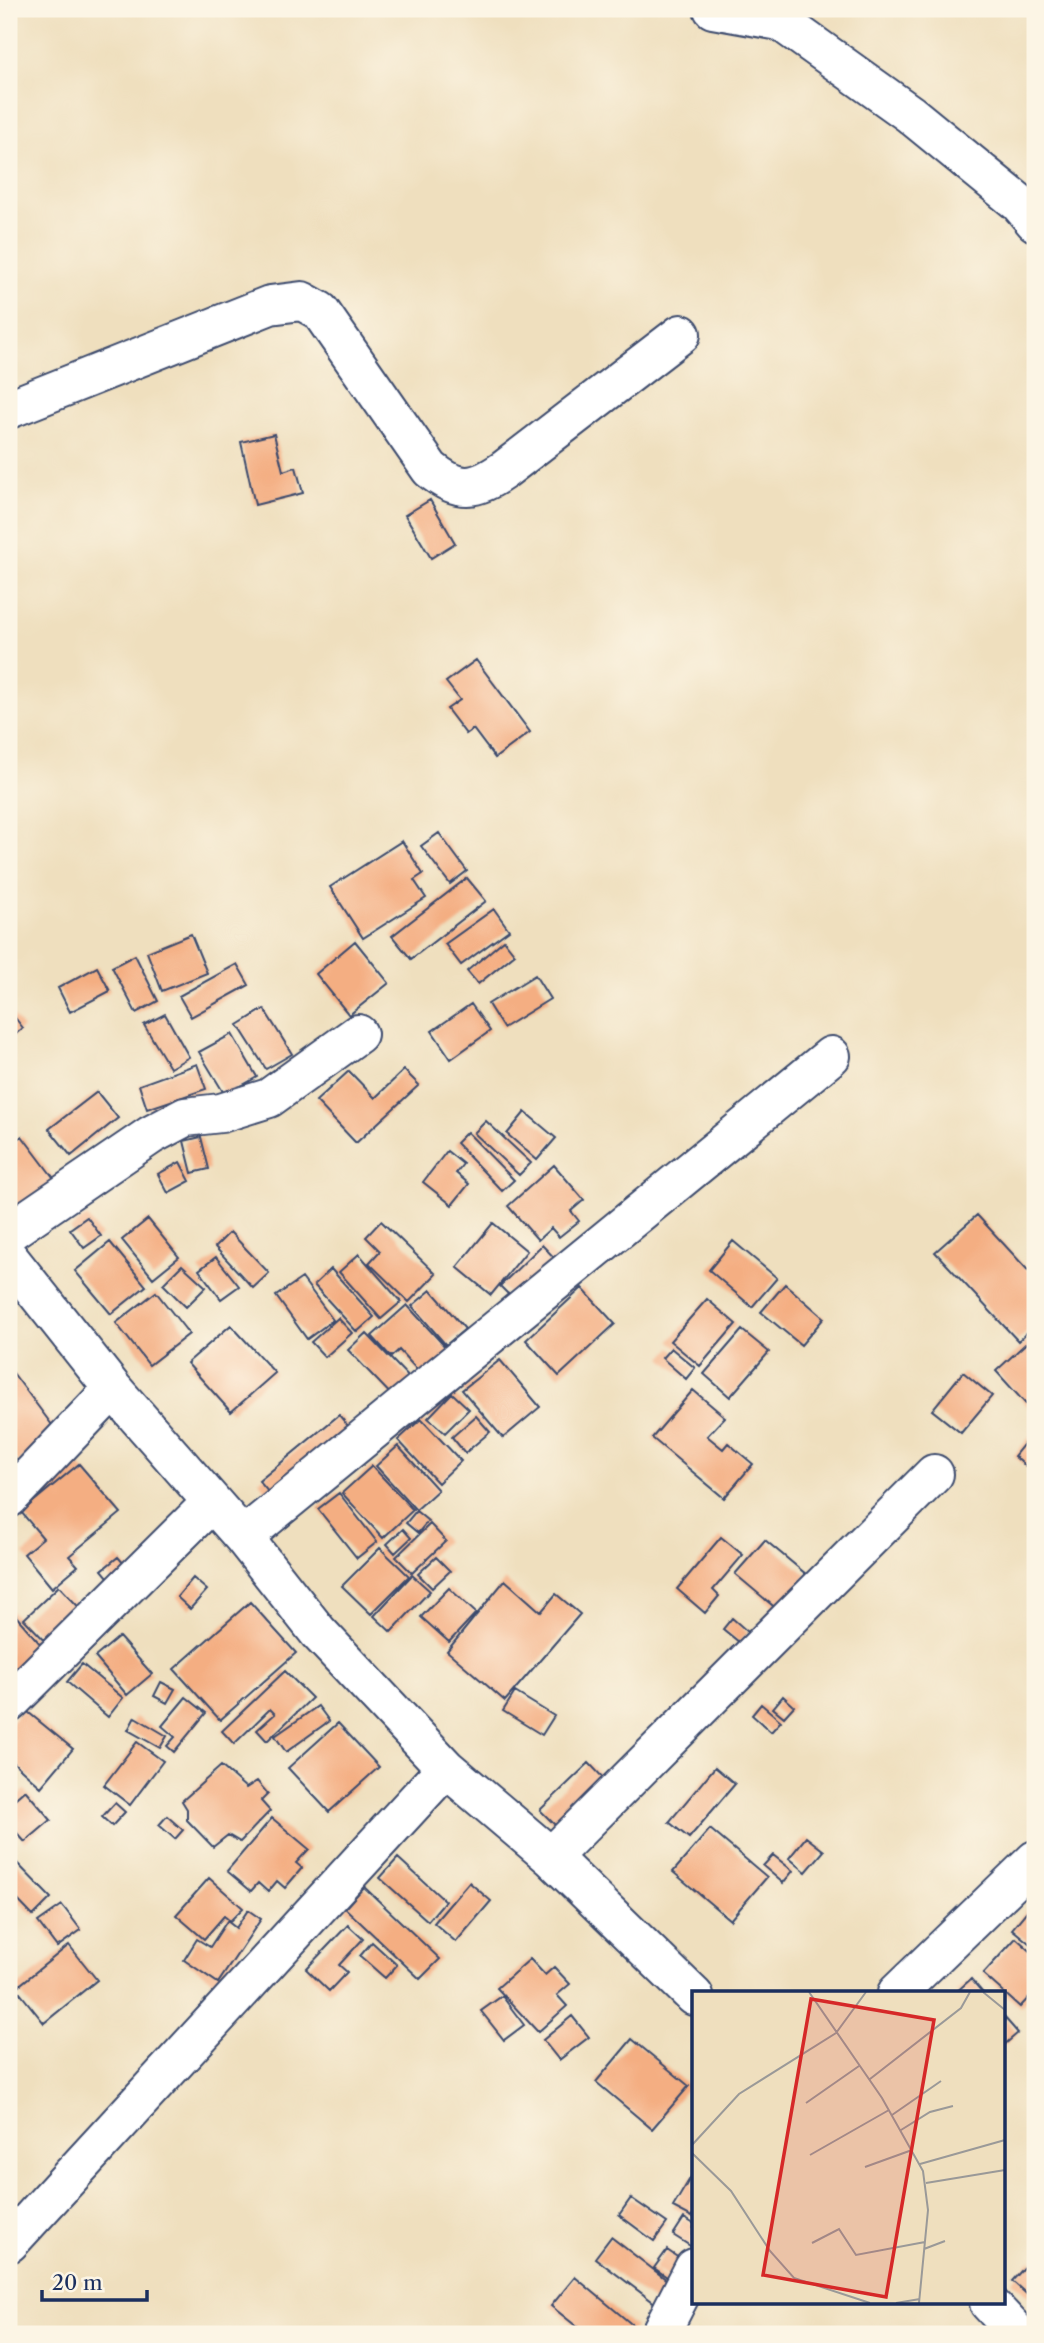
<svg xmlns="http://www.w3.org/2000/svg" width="1044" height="2343" viewBox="0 0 1044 2343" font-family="'Libre Caslon Text',serif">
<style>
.building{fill:#f4ae82}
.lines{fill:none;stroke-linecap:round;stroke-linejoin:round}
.minor-casing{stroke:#3b496c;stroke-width:42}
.minor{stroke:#fff;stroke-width:38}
.inset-road{fill:none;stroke:#9a9998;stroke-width:2}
.view{fill:#d62828;fill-opacity:0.15;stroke:#d62828;stroke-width:3.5}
.inset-edge{fill:none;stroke:#1b2f5e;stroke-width:3.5}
</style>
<rect width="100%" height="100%" fill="#fcf5e5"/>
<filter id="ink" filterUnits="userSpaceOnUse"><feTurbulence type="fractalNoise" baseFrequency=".0143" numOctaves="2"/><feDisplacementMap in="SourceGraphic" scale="14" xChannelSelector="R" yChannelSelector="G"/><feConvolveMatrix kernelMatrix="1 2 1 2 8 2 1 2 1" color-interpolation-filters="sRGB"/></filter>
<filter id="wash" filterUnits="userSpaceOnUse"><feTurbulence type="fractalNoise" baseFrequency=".00686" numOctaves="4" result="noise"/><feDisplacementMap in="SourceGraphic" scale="28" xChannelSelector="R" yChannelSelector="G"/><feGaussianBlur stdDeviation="1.57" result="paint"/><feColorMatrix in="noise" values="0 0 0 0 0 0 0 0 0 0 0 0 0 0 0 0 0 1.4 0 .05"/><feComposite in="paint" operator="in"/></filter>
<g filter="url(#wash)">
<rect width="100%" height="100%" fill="#efdfbe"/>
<g id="blocks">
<!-- building -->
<path class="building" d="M274 434 283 471 296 467 303 493 255 505 241 442Z
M430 500 455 543 431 558 405 515Z
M476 660 530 732 495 758 473 729 466 734 447 709 460 700 446 682Z
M439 833 467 871 450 884 421 846Z
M402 841 423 874 414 880 426 898 363 938 330 887Z
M467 878 486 901 411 959 392 936Z
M494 909 509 930 461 965 445 944Z
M191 934 207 973 162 991 147 952Z
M504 940 515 954 478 984 467 971Z
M355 941 389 983 349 1015 316 974Z
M135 955 158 1001 136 1013 112 967Z
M237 964 249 985 191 1017 179 996Z
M97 967 110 991 70 1012 58 988Z
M535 975 550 999 503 1028 488 1004Z
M471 1004 490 1031 451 1059 432 1031Z
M264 1009 292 1054 266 1069 238 1025Z
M9 1010 23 1028 9 1039Z
M165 1014 189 1057 170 1068 144 1025Z
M232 1034 257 1077 225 1095 199 1052Z
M197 1064 206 1089 147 1109 139 1085Z
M404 1070 419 1085 356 1143 316 1101 349 1071 375 1098Z
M97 1092 118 1118 71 1156 49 1129Z
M525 1112 556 1138 537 1160 507 1134Z
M486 1121 531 1163 519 1175 474 1133Z
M467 1132 514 1180 502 1191 456 1143Z
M22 1136 56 1181 9 1215V1147Z
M201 1137 209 1169 192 1173 184 1141Z
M447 1151 463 1164 456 1173 469 1184 452 1205 423 1182Z
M180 1162 190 1181 168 1193 158 1174Z
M554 1165 584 1200 571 1211 579 1221 559 1237 551 1228 538 1240 508 1206Z
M977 1215 1035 1278V1325L1018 1341 935 1252Z
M87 1217 101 1236 84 1248 70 1229Z
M148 1219 179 1257 153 1278 122 1240Z
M381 1221 436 1274 409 1302 369 1263 380 1251 366 1237Z
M493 1223 527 1251 491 1295 457 1267Z
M230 1232 269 1273 253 1288 215 1247Z
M733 1241 777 1278 752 1307 709 1270Z
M110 1242 146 1286 111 1314 75 1271Z
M542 1245 565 1269 524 1310 500 1286Z
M359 1254 401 1302 381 1319 339 1272Z
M216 1257 239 1286 221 1299 199 1270Z
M182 1265 206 1287 186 1307 163 1284Z
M331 1269 374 1317 357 1332 314 1285Z
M302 1278 333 1320 307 1339 276 1296Z
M785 1284 824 1318 801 1345 761 1312Z
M582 1288 615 1324 559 1376 526 1340Z
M431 1290 465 1329 446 1345 412 1306Z
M156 1292 189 1334 149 1365 116 1323Z
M707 1299 736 1324 700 1366 670 1341Z
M407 1305 458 1361 431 1385 399 1350 391 1357 372 1336Z
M338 1318 352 1333 325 1357 311 1342Z
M231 1325 275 1373 231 1412 187 1363Z
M742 1330 769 1352 730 1397 704 1374Z
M366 1333 419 1388 401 1405 348 1350Z
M1035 1335V1410L1033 1412 996 1371Z
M671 1348 695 1368 686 1379 662 1358Z
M500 1360 540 1407 503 1438 462 1390Z
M963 1372 992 1396 961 1433 932 1410Z
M13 1373 58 1433 18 1462 9 1449V1375Z
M693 1390 725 1417 707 1436 723 1449 728 1443 753 1464 724 1498 652 1438Z
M452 1393 469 1409 445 1433 428 1418Z
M339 1415 358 1438 278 1504 259 1481Z
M476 1416 490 1432 465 1453 452 1437Z
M421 1419 461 1461 438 1483 398 1440Z
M1035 1430V1474L1014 1456Z
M398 1446 438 1490 416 1510 376 1466Z
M79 1464 121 1513 69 1556 78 1566 52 1588 24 1554 43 1538 21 1512Z
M372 1466 413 1510 383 1538 342 1493Z
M339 1493 377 1542 357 1558 318 1509Z
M416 1511 428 1521 418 1533 406 1523Z
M430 1524 446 1541 412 1573 396 1557Z
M403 1529 411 1538 395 1553 387 1544Z
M721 1537 743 1555 713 1590 719 1596 705 1613 677 1589Z
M765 1540 807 1575 778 1610 735 1574Z
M380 1548 409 1576 371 1614 342 1586Z
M118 1557 139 1581 123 1595 102 1570Z
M436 1557 450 1571 432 1588 418 1574Z
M412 1575 430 1591 391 1632 374 1616Z
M193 1578 207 1590 190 1609 177 1597Z
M505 1580 541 1612 556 1594 580 1614 505 1701 447 1651Z
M59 1586 88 1617 54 1650 24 1619Z
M449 1588 476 1613 449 1642 421 1617Z
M250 1602 296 1653 220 1720 174 1669Z
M9 1608 48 1653 19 1679 9 1668Z
M732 1618 748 1632 739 1642 723 1629Z
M119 1637 152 1674 127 1695 95 1657Z
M82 1664 123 1698 108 1717 67 1682Z
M285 1671 312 1698 267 1741 257 1730 275 1714 270 1709 234 1744 222 1731Z
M161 1682 175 1689 167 1703 154 1696Z
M515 1692 554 1716 542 1735 503 1711Z
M783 1696 794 1706 784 1717 773 1708Z
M186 1697 206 1713 174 1752 167 1746 175 1737 162 1726Z
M761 1704 781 1721 771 1732 752 1715Z
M318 1706 329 1721 286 1752 275 1736Z
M23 1708 73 1749 41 1787 13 1762 9 1767V1725Z
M135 1717 167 1736 160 1748 128 1730Z
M338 1723 379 1767 329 1812 288 1768Z
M137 1742 163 1761 130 1805 104 1785Z
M589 1763 626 1802 578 1848 540 1810Z
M221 1766 246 1788 257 1781 268 1794 261 1801 270 1811 240 1842 228 1835 213 1847 187 1820V1809L182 1801Z
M715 1767 735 1784 689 1838 669 1822Z
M25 1790 51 1820 25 1842 9 1824V1804Z
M115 1803 125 1812 112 1826 102 1817Z
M167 1816 183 1830 175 1839 159 1825Z
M272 1818 309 1849 296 1863 302 1868 285 1888 277 1881 268 1892 258 1883 251 1891 227 1871Z
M710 1829 767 1877 730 1920 673 1872Z
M806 1837 824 1851 806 1872 789 1858Z
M773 1855 793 1871 783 1883 763 1866Z
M12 1858 51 1898 33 1916 9 1891V1862Z
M398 1858 445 1901 428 1921 380 1878Z
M209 1878 243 1908 230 1921 224 1916 204 1939 176 1915Z
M469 1882 491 1901 456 1942 434 1923Z
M364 1887 440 1959 420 1979 345 1908Z
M1035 1901V1948L1012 1929Z
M62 1905 81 1930 57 1947 38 1922Z
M248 1910 261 1919 218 1983 184 1960 197 1939 210 1947 227 1921 236 1928Z
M348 1925 363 1939 339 1965 347 1972 329 1991 306 1969Z
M1016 1938 1035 1955V1991L1020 2007 983 1974Z
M372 1942 397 1965 385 1978 360 1956Z
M69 1945 97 1980 44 2023 16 1988Z
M530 1959 545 1975 554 1967 570 1984 557 1995 567 2006 538 2032 497 1988Z
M971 1979 983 1993H955Z
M502 1996 524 2025 504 2040 481 2011Z
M572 2016 589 2037 559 2060 543 2040Z
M1004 2017 1018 2033 1004 2045Z
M632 2039 689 2086 652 2129 596 2082Z
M692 2175 694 2214 692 2217 673 2207Z
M631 2198 667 2223 654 2241 619 2215Z
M684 2218 694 2224 692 2247 673 2235Z
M611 2237 672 2284 656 2304 595 2258Z
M667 2250 686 2263 673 2281 654 2268Z
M1031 2260 1035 2264V2293L1031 2298 1012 2281Z
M575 2277 635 2327 629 2334H586L551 2306Z"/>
</g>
</g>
<g filter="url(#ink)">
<use href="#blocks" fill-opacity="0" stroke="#3b496c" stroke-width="2"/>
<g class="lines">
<defs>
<path id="minor" d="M713 9 780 21 910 114 1019 203 1035 222
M9 409 270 305 302 301 320 311 430 469C459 493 475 490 504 470L681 334
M9 1232 151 1135 185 1117 221 1113 269 1098 358 1034
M9 1258 113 1389 243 1537 318 1632 446 1768 551 1857 694 1996
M9 1498 113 1389
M243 1537 831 1056
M9 1703 212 1502
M551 1857 934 1474
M897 1993 1035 1860
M9 2243 446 1768
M989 2303 1018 2334
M660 2334 694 2268"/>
</defs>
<!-- minor casing -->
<use href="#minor" class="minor-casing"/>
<!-- minor -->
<use href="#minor" class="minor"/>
</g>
</g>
<!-- overview -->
<g transform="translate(692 1991)">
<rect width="313" height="313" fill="#efdfbe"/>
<path class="inset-road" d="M117 1 190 107 231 180 236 219 227 312M291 1 313 19M178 88 269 17 278 1M114 112 167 75M200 124 249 90M209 139 238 121 261 115M0 154 47 103 144 42 174 1M0 162 39 200 78 260 102 287 178 312M118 164 197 119M228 173 313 149M173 176 220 159M234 192 313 179M120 252 147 238 164 264 233 251M232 258 253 250M204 312 228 308"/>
<path class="view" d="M119 8 242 29 194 306 71 284Z"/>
<rect width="313" height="313" class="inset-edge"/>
</g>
<!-- margin -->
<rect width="1044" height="2343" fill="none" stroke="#fcf5e5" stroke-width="35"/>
<!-- scale -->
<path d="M42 2290v10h105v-10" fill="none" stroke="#1b2f5e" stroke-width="3.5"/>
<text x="52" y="2290" font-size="21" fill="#1b2f5e" stroke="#fcf5e5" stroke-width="5" paint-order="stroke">20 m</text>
</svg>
